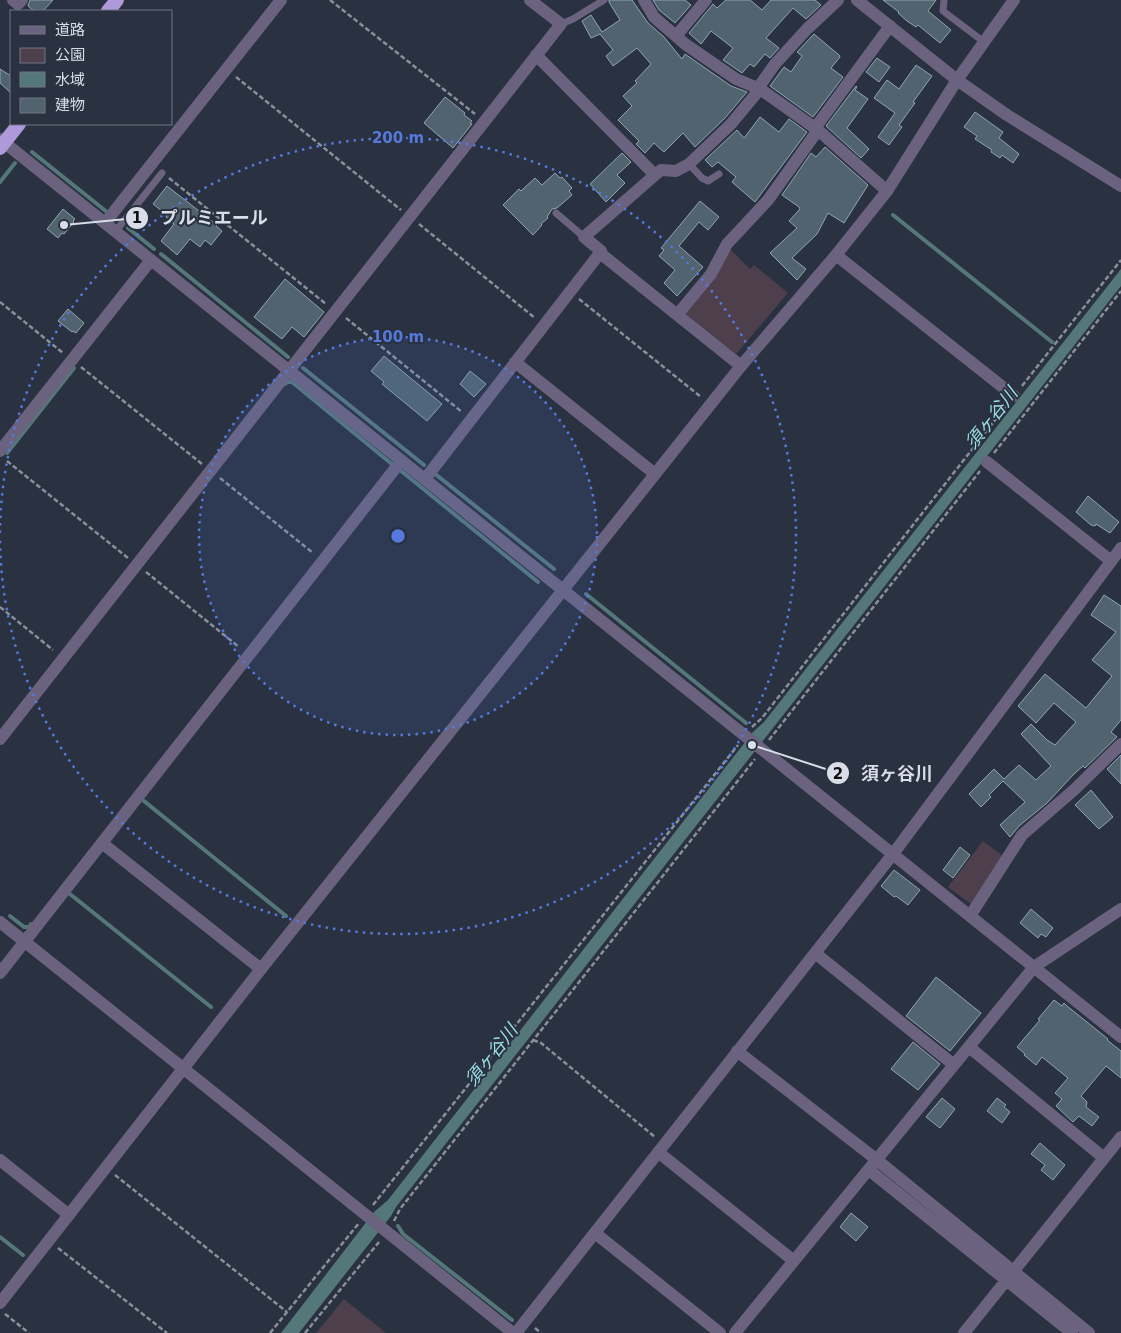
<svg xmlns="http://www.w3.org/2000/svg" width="1121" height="1333" viewBox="0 0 1121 1333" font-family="'DejaVu Sans','Noto Sans JP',sans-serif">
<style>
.green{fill:#4e3f4d}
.water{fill:#54777a}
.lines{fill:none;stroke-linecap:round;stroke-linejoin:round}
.stream{stroke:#54777a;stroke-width:4}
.building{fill:#50636f;stroke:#8fa5b2}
.path{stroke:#898f9c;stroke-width:2.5;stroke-dasharray:5 2.5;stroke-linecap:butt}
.service{stroke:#6a627e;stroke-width:7}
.minor{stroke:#6a627e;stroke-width:12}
.tertiary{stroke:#6a627e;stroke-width:12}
.trunk{stroke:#ae9ada;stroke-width:14}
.ring{fill:none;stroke:#5579dc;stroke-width:2.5;stroke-dasharray:2.5 5}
.labels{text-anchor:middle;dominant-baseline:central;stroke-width:4;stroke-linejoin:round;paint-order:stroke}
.water-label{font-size:18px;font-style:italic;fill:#9ae0e6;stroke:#2a3141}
.centre{fill:#5579dc;stroke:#2a3141;stroke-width:2.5}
.ring-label{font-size:15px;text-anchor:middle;font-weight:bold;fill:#5579dc;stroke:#2a3141;stroke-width:4;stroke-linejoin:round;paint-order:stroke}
.leader{fill:none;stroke:#d8dde7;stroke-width:2}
.callout-dot{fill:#d8dde7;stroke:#2a3141;stroke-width:2}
.mark-label{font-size:15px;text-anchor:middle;font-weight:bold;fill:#111}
.callout-label{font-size:18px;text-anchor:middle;font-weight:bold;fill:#d8dde7;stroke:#2a3141;stroke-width:4;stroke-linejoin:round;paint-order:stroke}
</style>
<rect width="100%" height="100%" fill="#2a3141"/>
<!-- green -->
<path class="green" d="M728 247 750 269 754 265 788 293 736 354 686 314 685 309Z
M983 841 1004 857 972 905 948 887Z
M344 1299 386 1333H316Z"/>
<!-- water -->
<path class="water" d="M1121 269V286L396 1207 391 1216 299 1333H281L374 1212 388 1200 753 732 764 722Z"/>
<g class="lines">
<!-- stream -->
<path class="stream" d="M32 152 107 212
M0 182 15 163
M893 215 1052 342
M128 228 154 249
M161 254 288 357
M303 368 424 465
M285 384 287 382H292L393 465
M7 453 74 368
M400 470 538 582
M434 473 554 569
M586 594 746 723
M144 801 286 916
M70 894 211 1007
M10 916 24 927H29L31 924
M398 1226 403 1234 512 1320
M0 1237 23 1255"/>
</g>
<!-- building -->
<path class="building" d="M30 0H53L43 11H34L28 6Z
M609 0H632L648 23 664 37 682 59 685 54 731 86 747 92 725 118 695 147 683 133 664 152 654 143 645 153 636 144 639 141 618 120 632 106 623 96 637 83 635 81 651 64 637 48 613 66 606 56 613 50 600 34 591 38 582 21 591 15 602 32 620 20 609 2Z
M653 0H685L691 5 675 23 659 10Z
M726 0H750L762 10 771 0H815L821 5 806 19 793 8 766 38 779 48 770 58 765 54 754 67 750 64 742 73 723 60 733 48 711 31 701 44 689 33 713 4 717 8Z
M883 0H936L928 11 951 30 940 43 918 25 916 27 907 21 898 13 899 12Z
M814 34 839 55 840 57 831 68 843 77 813 117 770 86 784 67 791 72 802 56 797 52Z
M877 58 890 67 879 82 866 72Z
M916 65 932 76 913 102 915 103 899 125 902 127 889 145 878 137 895 113 874 98 887 80 899 89Z
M0 69 11 76V93L0 83Z
M856 86 857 87 855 90 868 99 847 128 869 149 861 158 826 126Z
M445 97 465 113 464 115 472 121 470 123 472 124 453 148 424 123Z
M975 112 1003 132 999 138 1019 154 1013 163 1002 155 1000 158 991 152 992 150 975 139 977 136 964 127Z
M760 117 779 132 789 119 807 132 755 202 732 182 736 177 718 162 712 167 705 160 737 130 744 138Z
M825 147 868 185 844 223 828 213 817 234 792 258 806 269 797 280 770 253 797 228 789 221 800 209 799 207 782 195 811 153 816 157Z
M622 153 631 162 617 175 625 183 606 202 590 184Z
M555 173 560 178 562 177 572 188 569 191 572 195 557 208 552 209 547 217 548 218 541 224 542 225 533 235 503 205 519 189 521 191 535 178 542 185Z
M167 186 217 225 216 226 222 231 211 245 205 240 200 247 190 239 177 255 161 241 174 224 166 217 167 215 153 204Z
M700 201 719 217 708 230 699 222 679 246 703 267 677 296 664 283 675 270 659 256 664 250 661 248Z
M63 209 75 219 73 221 74 222 64 234 62 233 58 238 47 229Z
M285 279 324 312 304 337 292 327 282 339 254 317Z
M68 309 84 323 76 333 73 331 72 332 58 321Z
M384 356 442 404 427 421 382 384 384 382 371 371Z
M470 371 486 384 474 397 460 384Z
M1088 496 1119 522 1110 533 1096 524 1095 526 1091 525 1076 512Z
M1104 595 1121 606V720L1111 732 1117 737 1085 768 1083 766 1074 774 1047 803 1019 826 1010 837 1000 825 1025 802 1003 781 989 795 991 797 981 807 969 794 994 769 1004 779 1019 765 1036 780 1051 766 1021 734 1031 724 1047 740 1055 745 1076 722 1054 703 1036 723 1018 706 1045 674 1086 708 1112 676 1092 660 1116 632 1091 615Z
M1121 755V784L1107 769Z
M1091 790 1113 817 1099 829 1075 805Z
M960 847 970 855 953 878 943 870Z
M894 870 920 890 908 905 896 896 894 897 881 886Z
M1031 909 1053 928 1046 937 1041 934 1038 938 1020 923Z
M936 977 981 1013 950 1051 906 1016Z
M1054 1000 1062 1006 1064 1003 1067 1006 1108 1039 1107 1040 1121 1051V1078L1106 1066 1081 1096 1087 1102 1086 1107 1099 1117 1092 1126 1079 1116 1073 1122 1056 1106 1062 1099 1055 1093 1068 1078 1042 1057 1036 1065 1024 1055 1025 1054 1017 1047 1040 1020 1038 1019Z
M913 1042 940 1064 918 1090 891 1069Z
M942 1098 955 1109 940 1128 926 1117Z
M997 1098 1006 1105 1004 1107 1010 1112 1002 1123 987 1111Z
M1040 1143 1065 1165 1053 1180 1041 1170 1045 1165 1031 1154Z
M851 1213 868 1227 856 1241 840 1227Z"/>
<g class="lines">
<!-- path -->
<path class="path" d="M330 0 475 114
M236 77 401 210
M169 178 326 304
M419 224 535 318
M579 299 701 397
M0 302 63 353
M346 318 462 412
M81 367 202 464
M1022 386 1121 260
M994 453 1121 291
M7 461 128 558
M220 478 313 553
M146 572 239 647
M0 607 53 650
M752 727 762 718 1006 406
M769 740 980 471
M533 1040 541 1043 655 1137
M115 1175 287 1312
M373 1205 738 745
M394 1221 400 1209 755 759
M58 1248 167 1333
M5 1314 29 1333
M535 1328 541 1333
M270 1333 359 1223
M305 1333 379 1242"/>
<!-- service -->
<path class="service" d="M944 0 943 11 984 42
M561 24 573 19 604 0
M689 164 702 178 708 181 719 174
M556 213 584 237
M115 232 162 173"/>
<!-- minor -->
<path class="minor" d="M13 0 18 4 22 0
M644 0 654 17 685 44 736 79 760 89 818 130 887 191
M676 36 706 0
M536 55 655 175 584 237 601 251 600 253 741 366
M758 88 775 64 807 29 838 0
M815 128 890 26
M655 175 661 170 676 171 689 164 731 124 760 89
M105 223 281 0
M836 255 1014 396
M677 315 711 274 727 244 768 200 818 130
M515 362 655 474
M0 451 151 260
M987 462 1111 561
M425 479 600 253
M0 739 561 24 530 0
M102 843 261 969
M970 916 1022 835 1075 789 1121 744
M815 953 954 1065
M0 973 401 461
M969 1047 1104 1158
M737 1051 877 1160 1089 1333
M184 1069 513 1333
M658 1152 794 1261
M0 1160 69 1215
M869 1170 1072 1333
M595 1233 720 1333
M516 1333 893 854 1121 548
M735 1333 1034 967 1121 909
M964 1333 1121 1137"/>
<!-- tertiary -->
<path class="tertiary" d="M857 0 957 80 1007 115 1121 186
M0 139 1121 1037
M0 922 184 1069
M0 1303 261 969 563 590 741 366 836 255 887 191 957 80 1014 0"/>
<!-- trunk -->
<path class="trunk" d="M108 11 117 0
M0 148 19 124"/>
</g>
<!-- distance rings -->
<circle cx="398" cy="536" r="199" fill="#5579dc" fill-opacity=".12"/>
<g class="ring">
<circle cx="398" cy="536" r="199"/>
<path d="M0 533A398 398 0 1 1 0 539"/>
</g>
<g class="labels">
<!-- water labels -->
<g class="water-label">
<text transform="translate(991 418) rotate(-52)">須ヶ谷川</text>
<text transform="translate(491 1055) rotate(-52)">須ヶ谷川</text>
</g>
</g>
<circle cx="398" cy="536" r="8" class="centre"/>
<g class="ring-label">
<text x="398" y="143">200 m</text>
<text x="398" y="342">100 m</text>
</g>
<!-- callouts -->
<path class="leader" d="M64 225L137 218M752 745L838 773"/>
<g class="callout-dot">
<circle cx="64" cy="225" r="5"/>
<circle cx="752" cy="745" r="5"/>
<circle cx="137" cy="218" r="12"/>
<circle cx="838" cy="773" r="12"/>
</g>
<g class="mark-label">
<text x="137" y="223">1</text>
<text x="838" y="779">2</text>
</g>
<g class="callout-label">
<text x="214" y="224">プルミエール</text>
<text x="897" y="780">須ヶ谷川</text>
</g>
<!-- legend -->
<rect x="10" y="10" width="162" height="115" fill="#2a3141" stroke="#707683"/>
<rect x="20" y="26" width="25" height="8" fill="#6a627e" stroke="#707683"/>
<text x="55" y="35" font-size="15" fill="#d8dde7">道路</text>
<rect x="20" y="48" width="25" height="15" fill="#4e3f4d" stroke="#707683"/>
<text x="55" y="60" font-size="15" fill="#d8dde7">公園</text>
<rect x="20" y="72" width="25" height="15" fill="#54777a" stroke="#707683"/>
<text x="55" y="85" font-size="15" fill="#d8dde7">水域</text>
<rect x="20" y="98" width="25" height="15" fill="#50636f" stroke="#707683"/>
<text x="55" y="110" font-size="15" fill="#d8dde7">建物</text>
</svg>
